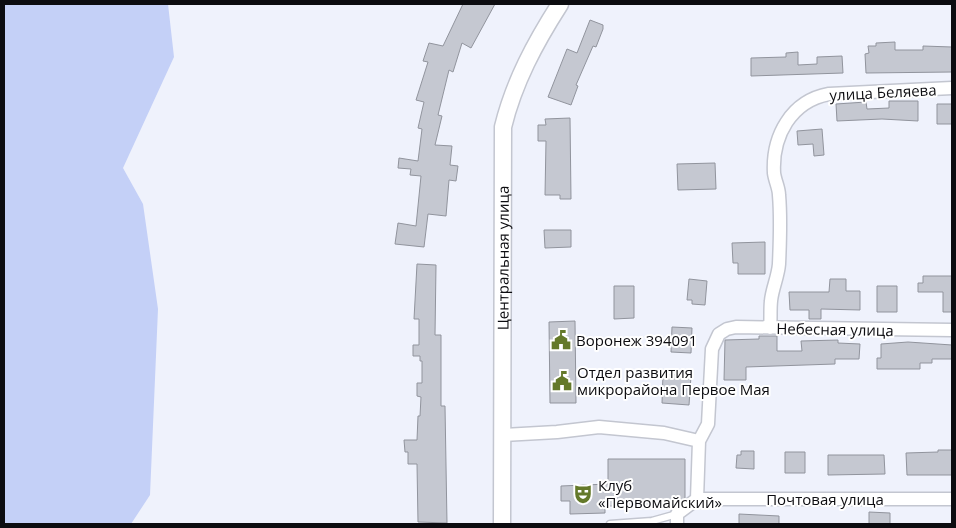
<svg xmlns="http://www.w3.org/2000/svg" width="956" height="528" viewBox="0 0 956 528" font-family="'Open Sans',sans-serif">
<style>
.green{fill:#c4d0f7}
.building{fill:#c5c8d1;stroke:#91949d}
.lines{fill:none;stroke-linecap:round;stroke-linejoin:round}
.service-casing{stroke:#c3c6d0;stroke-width:9}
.minor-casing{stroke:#c3c6d0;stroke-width:15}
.tertiary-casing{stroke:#c3c6d0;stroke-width:19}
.service{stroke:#fff;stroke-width:6}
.minor{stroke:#fff;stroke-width:12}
.tertiary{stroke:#fff;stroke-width:16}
.labels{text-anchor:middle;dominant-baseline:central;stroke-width:4;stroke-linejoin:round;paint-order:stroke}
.street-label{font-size:15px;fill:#0c0c10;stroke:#fff}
.poi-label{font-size:15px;fill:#0c0c10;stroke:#fff;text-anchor:start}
</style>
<rect width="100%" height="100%" fill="#eff2fc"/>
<!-- green -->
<path class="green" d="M4 4H168L174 57 123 168 143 204 158 309 150 495 131 524H4Z"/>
<!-- building -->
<path class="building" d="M463 4H495L471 48 462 43 453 72 449 70 438 115 442 116 435 145 452 146 450 165 458 166 456 181 449 180 446 216 428 214 424 247 395 244 398 223 416 226 421 176 410 175 411 169 398 168 399 158 418 161 422 129 418 128 424 102 416 100 428 62 423 61 429 43 443 46Z
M590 20 603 25V29L596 47 593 46 576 85 578 86 571 105 548 97 567 49 577 53Z
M895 42V50H923V46L952 47V72L866 73 865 54 869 53 868 46H876V43Z
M798 52V65L817 64V57L842 56 843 73 751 76V58L786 57V53Z
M889 101H918V121L882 119 837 121 836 104 866 102 867 109 889 108Z
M937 104H952V124H937Z
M570 118 571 199H560V195H545L546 141H538V125H546L545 119Z
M822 129 824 155 814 156 813 144 798 145 797 131Z
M715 163 716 189 678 190 677 164Z
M544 230H571V247L545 248Z
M765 242V274H738V263H733L732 243Z
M417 264 436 265 435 335H441V406H445L447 523 418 522 417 464H408V452H405L404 440H417L418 416H420L421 397 417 396V383H422V361H420V356H413V345H419V319H414Z
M923 276H952V312H943V292H918V283H923Z
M689 279 707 281 705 305 692 304V300H687Z
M830 279H846V291H860V310L821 309V319H809V310H790L789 292H829Z
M614 286H634V318L614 319Z
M877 286H897V312H877Z
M575 321 576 403H550L549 322Z
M672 327 692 328 691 353 671 352Z
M759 336H777V351H802L801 341 838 340V343L860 344 859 359H835V364L746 367V380H724L725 340 759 339Z
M908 342 952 345V359H932V363H920V369H877V358H881V344Z
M663 374 691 376 689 405 662 403Z
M938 450H952V475H907L906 453 938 452Z
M741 451H754V469L736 468 737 455H741Z
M785 452H805V473H785Z
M828 455H884L885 474 828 475Z
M608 459H685V498L675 506H605V513L570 514V501H561V486L608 484Z
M869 512 890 513V524H869Z
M739 514 779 516V524H739Z"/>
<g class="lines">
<defs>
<path id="service" d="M610 524 652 521 677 514"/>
<path id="minor" d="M770 328C771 319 770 310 771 301 772 289 778 277 779 264 780 242 781 218 779 195 779 188 775 181 774 173 772 136 791 101 829 94L952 88
M502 435 557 432 599 427 664 433 699 441
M697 499H952
M677 524V514L697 499 699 441 708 424 712 349 719 334 727 329 736 327 952 330"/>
<g id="tertiary">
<path id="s1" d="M502 524 503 127C514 82 535 43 560 4"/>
</g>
</defs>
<!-- service casing -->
<use href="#service" class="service-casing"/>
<!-- minor casing -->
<use href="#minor" class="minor-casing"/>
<!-- tertiary casing -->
<use href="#tertiary" class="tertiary-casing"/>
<!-- service -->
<use href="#service" class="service"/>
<!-- minor -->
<use href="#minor" class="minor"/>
<!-- tertiary -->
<use href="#tertiary" class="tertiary"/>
</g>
<!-- icons -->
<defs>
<symbol id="civic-bare" viewBox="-9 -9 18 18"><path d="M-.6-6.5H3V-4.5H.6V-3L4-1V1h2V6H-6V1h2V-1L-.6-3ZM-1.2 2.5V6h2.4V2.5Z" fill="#64792a" stroke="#fff" stroke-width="2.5" paint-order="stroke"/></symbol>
<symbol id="theatre-bare" viewBox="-9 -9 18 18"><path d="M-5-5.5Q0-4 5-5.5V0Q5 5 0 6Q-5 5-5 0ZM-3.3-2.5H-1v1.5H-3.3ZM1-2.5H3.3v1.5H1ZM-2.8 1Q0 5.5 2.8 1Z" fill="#64792a" stroke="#fff" stroke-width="2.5" paint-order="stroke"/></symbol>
</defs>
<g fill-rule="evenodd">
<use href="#civic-bare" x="547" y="326" width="28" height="28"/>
<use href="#civic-bare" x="548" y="367" width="28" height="28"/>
<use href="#theatre-bare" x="569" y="480" width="28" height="28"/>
</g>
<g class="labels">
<!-- street labels -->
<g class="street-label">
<text transform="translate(883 92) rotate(-3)">улица Беляева</text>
<text stroke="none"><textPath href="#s1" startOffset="266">Центральная улица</textPath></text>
<text transform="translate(835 329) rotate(1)">Небесная улица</text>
<text x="825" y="499">Почтовая улица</text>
</g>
<!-- poi labels -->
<g class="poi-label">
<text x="576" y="340">Воронеж 394091</text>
<text x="577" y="372">Отдел развития<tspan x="577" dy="17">микрорайона Первое Мая</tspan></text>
<text x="598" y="485">Клуб<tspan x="598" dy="17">«Первомайский»</tspan></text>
</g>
</g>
<!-- border -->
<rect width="956" height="528" fill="none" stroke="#0c0c10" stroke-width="10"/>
</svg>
